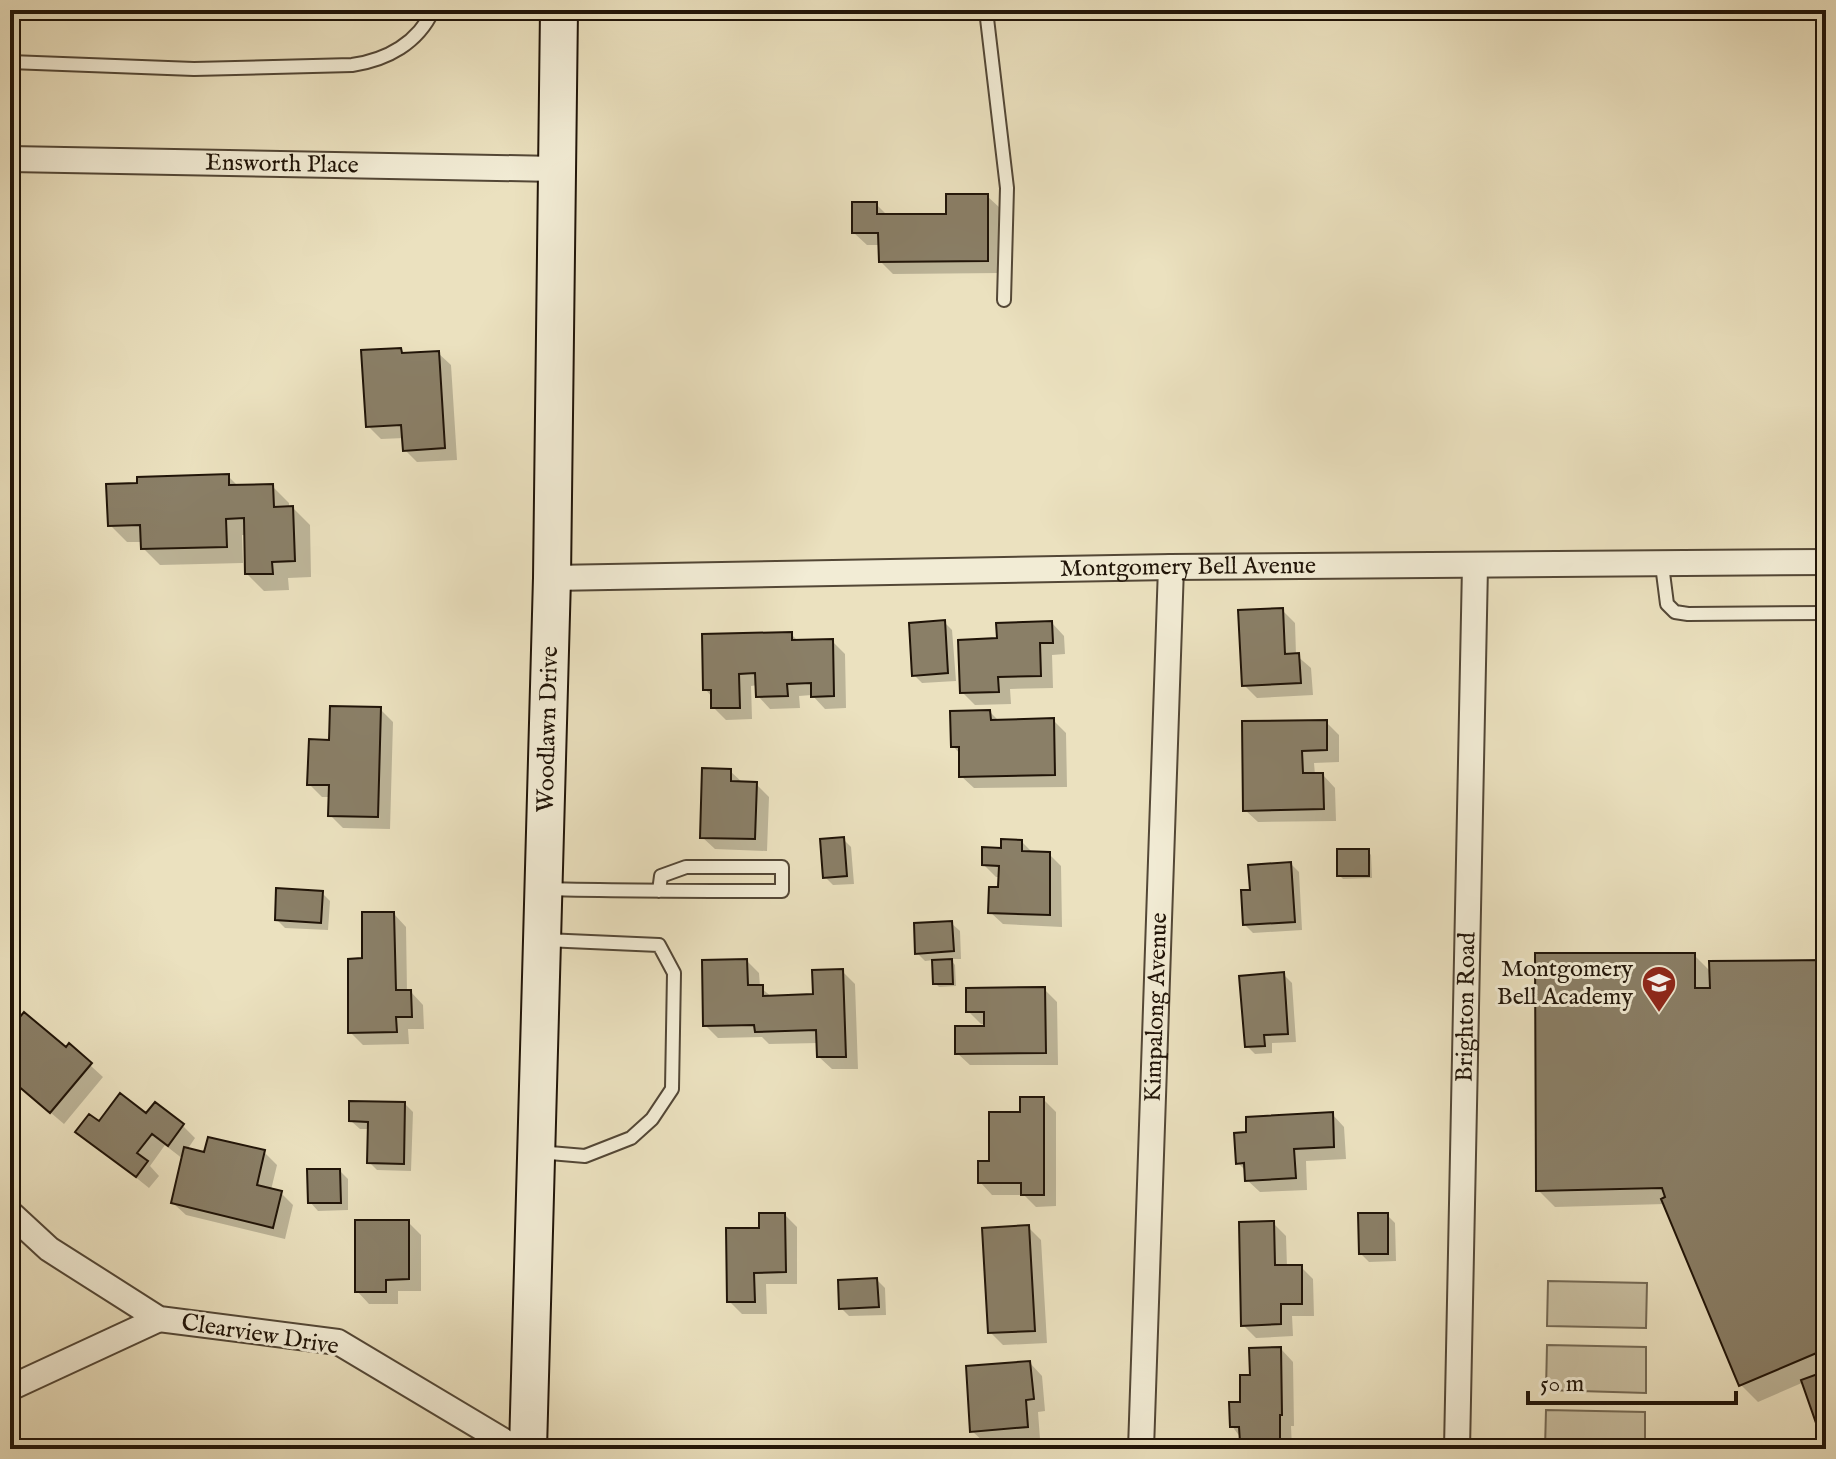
<svg xmlns="http://www.w3.org/2000/svg" width="1836" height="1459" viewBox="0 0 1836 1459" font-family="'IM FELL English',serif">
<style>
.green{fill:#c8bea0;stroke:#746954;stroke-width:2}
.shadow{fill:#0003}
.building{fill:#8a7f67;stroke:#201408;stroke-width:2}
.lines{fill:none;stroke-linecap:round;stroke-linejoin:round}
.lane-casing{stroke:#534736;stroke-width:16}
.street-casing{stroke:#534736;stroke-width:28}
.secondary-casing{stroke:#201408;stroke-width:40}
.lane{stroke:#f2ecd5;stroke-width:12}
.street{stroke:#f2ecd5;stroke-width:24}
.secondary{stroke:#f2ecd5;stroke-width:36}
.labels{text-anchor:middle;dominant-baseline:central;stroke-width:6;stroke-linejoin:round;paint-order:stroke}
.street-label{font-size:24px;fill:#201408;stroke:#f2ecd5}
.poi-label{font-size:24px;fill:#201408;stroke:#f2ecd5;text-anchor:end}
</style>
<rect width="100%" height="100%" fill="#ebe1bf"/>
<filter id="stains"><feTurbulence type="fractalNoise" baseFrequency=".0025" numOctaves="4"/><feColorMatrix values="0 0 0 0 .2 0 0 0 0 .09 0 0 0 0 .02 0 0 0 .5 -.17"/></filter>
<radialGradient id="worn" r=".72"><stop offset=".6" stop-color="#630" stop-opacity="0"/><stop offset="1" stop-color="#630" stop-opacity=".3"/></radialGradient>
<!-- green -->
<path class="green" d="M1548 1281 1647 1283 1646 1328 1547 1326Z
M1547 1345 1646 1347V1393L1546 1390Z
M1546 1410 1645 1412V1449H1545Z"/>
<!-- shadow -->
<path class="shadow" d="M987 196 1000 208V273L893 274 881 262V245H867L854 233 876 204 888 216H948Z
M400 350 405 355 438 353 451 365 457 460 417 462 405 450 404 438 381 439 368 426Z
M228 476 239 487 272 486 289 503V508H293L310 525 311 577 288 578 289 590 264 591 247 574 246 535H242L243 563 160 565 143 548V542H127L110 525Z
M1282 610 1295 623 1296 655 1311 668 1313 695 1257 698 1244 685Z
M944 622 952 630 956 681 922 683 914 675Z
M1052 623 1064 636 1065 654 1052 655 1053 688 1010 689 1011 704 975 705 962 692 999 640Z
M791 634 799 642 832 641 845 654 846 708 825 709 812 695 799 696 800 708 770 709 758 696V685L751 686 752 719 726 720 713 707V698L705 689Z
M380 709 393 722 390 829 343 828 330 815 331 797H322L309 784 331 742Z
M990 712 1000 722 1053 720 1066 733 1067 787 974 788 961 776V755L953 746Z
M1326 722 1339 735V762L1314 763 1315 775H1323L1335 788 1336 821 1258 822 1245 810Z
M730 771 743 783 756 784 769 797 767 851 715 849 702 837Z
M843 839 851 847 854 884 833 885 825 877Z
M1021 841 1033 853 1049 854 1061 866 1062 927 1003 924 990 912 1000 889 1001 877H996L984 865 1003 850Z
M1368 851 1371 855 1372 878 1343 879 1339 875Z
M1291 864 1299 872 1302 930 1253 933 1245 925 1252 891Z
M322 893 330 901 328 930 285 928 277 920Z
M394 914 406 927 407 992H411L423 1005 424 1029H408L409 1044 363 1045 350 1032 364 960Z
M951 923 960 931 961 959H950L955 965 956 986 939 987 935 983 934 960 925 961 917 953Z
M1694 955 1711 972 1826 962V1430L1818 1422 1804 1382 1758 1402 1741 1385 1665 1204 1555 1207 1538 1190Z
M747 961 759 973 760 987 773 998 815 996 842 971 855 984 858 1069H832L819 1057V1043L769 1044 762 1037 718 1038 705 1025Z
M1284 975 1292 983 1296 1042 1272 1043V1053L1255 1054 1247 1046Z
M1044 989 1057 1002 1058 1065H970L957 1053 986 1028V1024H981L968 1011Z
M10 1032 66 1050 69 1046 103 1077 64 1124 10 1078Z
M1043 1099 1056 1112V1206L1036 1207 1024 1195H992L980 1182 1022 1114Z
M405 1104 413 1112 411 1171 377 1170 369 1162 370 1129H360L351 1121Z
M1332 1114 1344 1127 1346 1159 1306 1161 1307 1190 1260 1192 1247 1180V1172L1238 1163Z
M146 1116 183 1126 195 1138 187 1150 206 1154 264 1152 277 1165 271 1190 281 1193 293 1205 285 1239 186 1215 173 1203 183 1159 165 1145 150 1166 159 1176 149 1188 78 1131 99 1124Z
M340 1171 348 1179V1210L318 1211 310 1202Z
M785 1215 797 1227V1284H766L767 1314H742L729 1301 761 1230Z
M1387 1215 1395 1223 1396 1261 1369 1262 1361 1254Z
M408 1222 421 1235V1291H398V1304H369L357 1291Z
M1273 1223 1286 1236 1287 1267H1301L1313 1279 1314 1316H1292L1293 1336 1256 1338 1243 1325Z
M1028 1227 1041 1240 1047 1343 1003 1345 990 1332Z
M877 1280 885 1288 886 1315 849 1316 841 1308Z
M1281 1349 1293 1362 1294 1426H1291L1292 1449H1249L1232 1426 1252 1377Z
M1030 1363 1042 1376 1045 1411 1038 1412 1040 1439 985 1443 972 1431Z"/>
<!-- building -->
<path class="building" d="M946 194H988V261L879 262 878 233H852V202H877V214H946Z
M401 348 402 353 439 351 445 448 403 451 401 425 366 427 361 350Z
M229 474V485L273 484 274 507 293 506 295 561 272 562 273 574H245L244 518 226 519 227 547 141 549 140 525 108 526 106 484 137 483V477Z
M1283 608 1285 654 1299 653 1301 683 1242 686 1238 610Z
M945 620 948 673 912 676 909 623Z
M1052 621 1053 643H1040L1041 676 998 677 999 692 960 693 958 640 997 638 996 623Z
M792 632V640L833 639 834 696 811 697V683L787 684 788 696 756 697 755 673 739 674 740 708H711V690H703L702 634Z
M330 706 381 707 378 817 328 816 329 785H307L309 739 329 740Z
M990 710 991 720 1054 718 1055 775 959 777V747H951L950 711Z
M1327 720V750L1302 751 1303 773H1323L1324 809 1243 811 1242 721Z
M702 768 731 769V781L757 782 755 839 700 838Z
M844 837 847 876 823 878 820 839Z
M1001 839 1022 840V851L1050 852V915L988 913 989 887H998L999 866 982 865V847L1001 848Z
M1337 849H1369V876H1337Z
M1291 862 1295 922 1243 925 1241 890H1250L1248 865Z
M276 888 323 891 321 923 275 920Z
M362 912H394L396 990H411L412 1017H396L397 1032 348 1033V959L362 958Z
M952 921 954 951 915 954 914 923Z
M1535 953H1695V988H1710L1709 961 1826 960V1349L1739 1386 1661 1199 1665 1197 1662 1188 1536 1191Z
M747 959 748 985H763V996L813 994 812 970 843 969 846 1057H817L816 1030 755 1032 754 1025 703 1026 702 960Z
M952 959 953 984H933L932 960Z
M1284 972 1288 1034 1264 1035 1265 1046 1245 1047 1239 976Z
M1045 987 1046 1053 955 1054V1026H984V1012H966V988Z
M24 1012 66 1047 69 1043 92 1063 50 1113 10 1079V1029Z
M120 1093 146 1113 155 1102 184 1124 168 1146 152 1134 137 1153 148 1161 136 1177 75 1132 89 1114 99 1121Z
M1020 1097H1044V1195H1021V1183H978V1161H989V1112H1020Z
M349 1101 405 1102 404 1164 367 1163 368 1122 349 1121Z
M1333 1112 1334 1147 1294 1149 1296 1178 1245 1181 1244 1163 1236 1164 1234 1133 1246 1132V1117Z
M208 1137 265 1150 257 1185 282 1191 273 1228 171 1203 184 1147 204 1152Z
M307 1169H340L341 1203H308Z
M759 1213H785L786 1272 754 1273 755 1302H727L726 1228H759Z
M1358 1213H1388V1254H1359Z
M355 1220H409V1279L386 1280V1292H355Z
M1274 1221 1275 1265H1302V1304H1281V1324L1241 1326 1239 1222Z
M1029 1225 1035 1331 988 1333 982 1228Z
M877 1278 879 1307 839 1309 838 1280Z
M1281 1347 1282 1415H1280V1442H1240L1239 1427H1230L1229 1402H1240V1375H1250L1249 1348Z
M1030 1361 1034 1399 1026 1400 1028 1427 970 1432 966 1366Z
M1826 1371V1420L1816 1423 1801 1380Z"/>
<g class="lines">
<defs>
<path id="lane" d="M986 10 1007 188 1004 300
M10 62 194 69 352 65C387 60 418 43 433 10
M1662 565 1667 604 1675 612 1688 614 1826 613
M546 889C625 891 704 891 782 891V867H686L661 876 659 891
M538 1152 585 1156 631 1138 652 1119 672 1089 674 973 659 945 545 940"/>
<g id="street">
<path id="s1" d="M10 159 556 169"/>
<path id="s2" d="M552 578 1171 567 1826 562"/>
<path d="M10 1213 49 1249 159 1319 338 1342 517 1449"/>
<path d="M10 1388 159 1319"/>
<path id="s3" d="M1141 1449 1171 567"/>
<path id="s4" d="M1457 1449 1475 566"/>
</g>
<g id="secondary">
<path id="s5" d="M528 1449 552 578 559 10"/>
</g>
</defs>
<!-- lane casing -->
<use href="#lane" class="lane-casing"/>
<!-- street casing -->
<use href="#street" class="street-casing"/>
<!-- secondary casing -->
<use href="#secondary" class="secondary-casing"/>
<!-- lane -->
<use href="#lane" class="lane"/>
<!-- street -->
<use href="#street" class="street"/>
<!-- secondary -->
<use href="#secondary" class="secondary"/>
</g>
<!-- icons -->
<defs>
<symbol id="school-pin" viewBox="-11 -11 22 30"><path d="M0 17L-7.5 6A9.5 9.5 0 1 1 7.5 6Z" fill="#8f2418" stroke="#f2ecd5"/><path d="M0-5L7-2L0 1L-7-2ZM-4 1L0 2.5L4 1V4Q0 6-4 4Z" fill="#fff"/></symbol>
</defs>
<g fill-rule="evenodd">
<use href="#school-pin" x="1639" y="963" width="40" height="54"/>
</g>
<g class="labels">
<!-- street labels -->
<g class="street-label">
<text stroke="none"><textPath href="#s1" startOffset="272">Ensworth Place</textPath></text>
<text stroke="none"><textPath href="#s2" startOffset="636">Montgomery Bell Avenue</textPath></text>
<text stroke="none"><textPath href="#s5" startOffset="720">Woodlawn Drive</textPath></text>
<text stroke="none"><textPath href="#s3" startOffset="442">Kimpalong Avenue</textPath></text>
<text stroke="none"><textPath href="#s4" startOffset="442">Brighton Road</textPath></text>
<text transform="translate(260 1335) rotate(9)">Clearview Drive</text>
</g>
<!-- poi labels -->
<g class="poi-label">
<text x="1633" y="969">Montgomery<tspan x="1633" dy="28">Bell Academy</tspan></text>
</g>
</g>
<!-- margin -->
<rect width="1836" height="1459" fill="none" stroke="#ebe1bf" stroke-width="40"/>
<rect x="12" y="12" width="1812" height="1435" fill="none" stroke="#201408" stroke-width="4"/>
<rect x="20" y="20" width="1796" height="1419" fill="none" stroke="#201408" stroke-width="2"/>
<!-- scale -->
<path d="M1528 1391v12h208v-12" fill="none" stroke="#201408" stroke-width="4"/>
<text x="1540" y="1391" font-size="24" fill="#201408" stroke="#f2ecd5" stroke-width="6" paint-order="stroke">50 m</text>
<rect width="100%" height="100%" filter="url(#stains)"/>
<rect width="100%" height="100%" fill="url(#worn)"/>
</svg>
